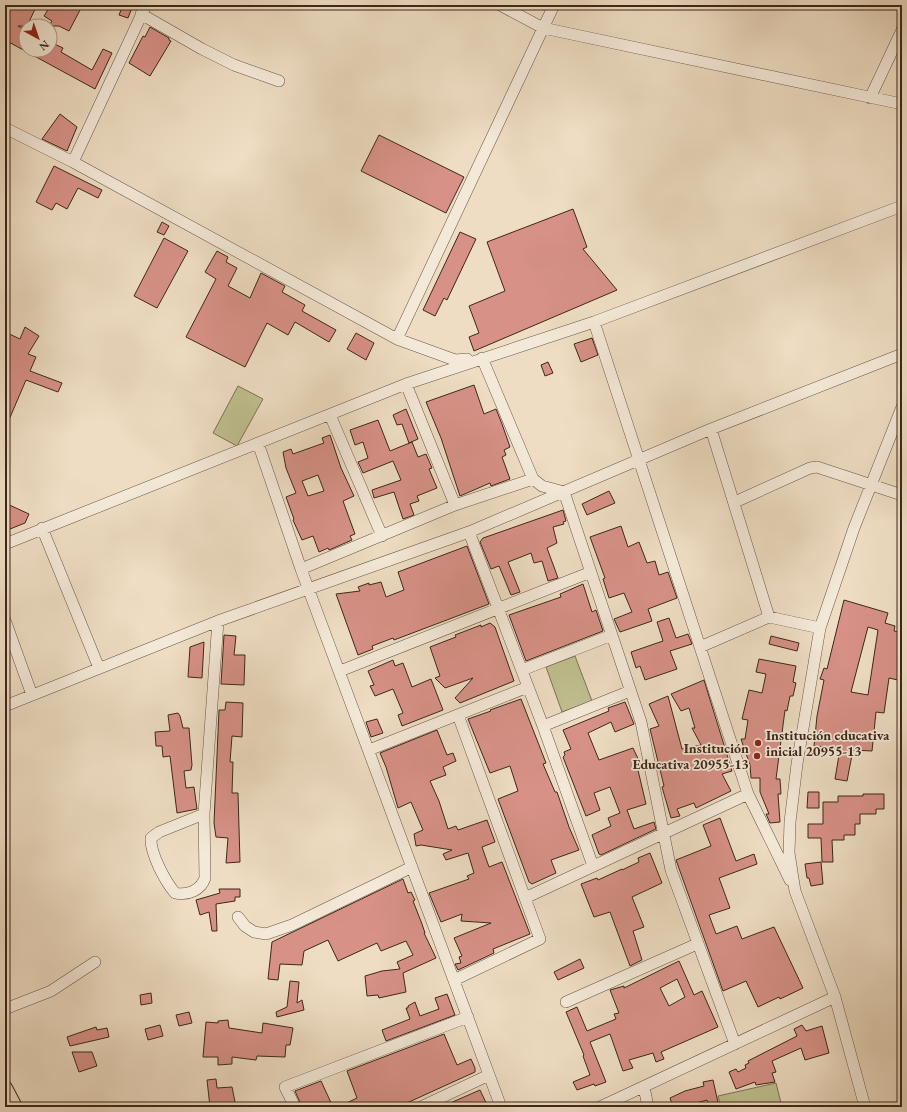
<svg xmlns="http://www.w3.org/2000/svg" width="907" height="1112" viewBox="0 0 907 1112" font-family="'EB Garamond',serif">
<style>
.green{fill:#bfbf8f;stroke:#7e7354}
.building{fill:#d79187;stroke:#3d2719;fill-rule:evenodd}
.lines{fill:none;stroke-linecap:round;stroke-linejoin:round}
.minor-casing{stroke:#695444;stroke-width:12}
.major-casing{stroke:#3d2719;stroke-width:16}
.minor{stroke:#f4e9d8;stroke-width:11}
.major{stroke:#eeddc3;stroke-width:14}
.poi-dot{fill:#8f2418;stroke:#f4e9d8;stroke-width:1.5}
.labels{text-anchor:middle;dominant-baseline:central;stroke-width:3.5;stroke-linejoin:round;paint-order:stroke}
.poi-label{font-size:14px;font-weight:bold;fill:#3d2719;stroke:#f4e9d8;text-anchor:start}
</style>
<rect width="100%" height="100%" fill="#eeddc3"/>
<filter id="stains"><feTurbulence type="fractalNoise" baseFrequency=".005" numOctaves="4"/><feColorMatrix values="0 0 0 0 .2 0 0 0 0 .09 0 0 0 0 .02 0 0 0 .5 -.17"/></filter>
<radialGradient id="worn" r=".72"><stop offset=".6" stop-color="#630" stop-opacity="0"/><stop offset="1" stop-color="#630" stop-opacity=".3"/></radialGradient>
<!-- green -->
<path class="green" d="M238 386 263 399 237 446 213 433Z
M575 656 592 701 562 712 546 667Z
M776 1083 782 1107H721L718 1096Z"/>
<!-- building -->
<path class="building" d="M5 5H37L27 26H18L26 30V50H50V42L63 48 61 52 92 70 103 49 112 53 95 89 5 40Z
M51 5H70L80 10 69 31 59 26H49L52 21 44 16Z
M123 5H133L128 18 119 15Z
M150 27 169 38V40L171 41 150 76 129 63 143 36 145 37Z
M60 114 77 127 67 151 42 139Z
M379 135 464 177 446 213 361 171Z
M54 166 102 190 98 198 78 188 67 209 56 203 52 210 36 202Z
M573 209 587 247 583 249 617 290 474 351 469 337 479 333 469 306 505 291 487 242Z
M162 222 169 226 164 235 157 232Z
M460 232 476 239 447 300 444 298 435 316 423 310Z
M164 238 188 251 157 308 134 296Z
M217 251 228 257 226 262 237 268 228 286 250 298 261 273 285 286 282 292 305 305 302 311 336 330 329 342 295 322 288 335 267 323 245 367 186 337 216 279 205 272Z
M25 327 39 336 28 354 36 357 30 371 62 383 58 392 26 380 5 429V332L20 339Z
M356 333 374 343 366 360 347 349Z
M592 338 598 355 581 362 574 344Z
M548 362 553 373 545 376 541 365Z
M474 385 484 414 496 409 502 424 510 447 504 450 506 455 502 457 510 479 491 486 490 483 460 496 441 438 426 402Z
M406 409 418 439 409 443 402 424 397 425 393 415Z
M378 420 390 451 412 442 418 457 426 454 432 468 429 469 437 488 417 496 419 501 410 504 414 515 403 519 394 492 374 498 372 490 401 480 393 461 363 473 358 462 368 458 363 442 355 445 350 430Z
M330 435 341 468 354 496 343 501 355 534 350 536 352 540 329 550 328 548 319 552 313 536 302 540 293 520 294 519 286 497 296 493 286 468 283 452 291 449 293 454 324 443 322 438ZM318 475 324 491 308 496 302 481Z
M609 491 615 503 587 515 582 504Z
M5 503 29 514 25 523 5 531Z
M563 510 566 521 563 522 564 524 553 527 557 543 547 548 558 578 548 581 542 561 534 563 531 553 521 557 508 562 520 592 511 595 499 566 491 569 480 542 483 538 489 536Z
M621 526 628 547 639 542 647 563 655 561 659 575 668 572 677 598 648 609 652 621 620 632 614 619 632 612 624 593 609 598 603 579 605 578 590 537Z
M467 546 489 604 394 640 393 638 372 646 373 649 358 655 336 594 360 591 358 587 369 583V585L381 582 386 597 404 590 398 572Z
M583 584 592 612 596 610 603 631 526 661 509 615 561 597 560 594Z
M844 600 888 613 885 623 895 626 894 631 900 632 899 636H902V681L889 678 884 713 876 712 872 751 853 750 847 781 835 779 840 749 814 746 817 716 824 680 820 679 824 668 827 669ZM868 627 878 630 868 695 851 692Z
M669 618 676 638 688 634 692 644 670 651 677 669 645 680 640 666 636 668 631 652 663 641 657 622Z
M490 623 495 627 514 681 460 703 455 698 473 678 445 688 435 678 440 676 430 647 456 637 455 635 481 625V627Z
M224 635 236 636 234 655H245L244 685 221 684Z
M771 636 799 643 797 651 769 644Z
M204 642 202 678 188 677 190 647Z
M759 659 796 666 793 682 796 683 793 696H790L787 711 785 710 776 779H780L781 794H778L780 822 770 823 766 814H769L760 792V778H751L750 765 741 739H745L748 720 742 719 749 690 762 693 766 674 756 672Z
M393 660 395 666 403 663 412 687 431 679 443 710 402 726 398 715 403 713 393 689 375 696 370 686 374 685 368 671Z
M704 680 732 771 722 774 731 791 696 808 694 803 677 809 680 816 671 818 662 787 664 786 650 729 659 726 649 704 668 696 682 749 701 745 692 728H695L689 708 681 711 671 694Z
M521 699 546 763 543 764 555 792H557L569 827 579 850 551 860 556 873 532 884 529 882 498 799 518 791 510 766 490 773 468 719 491 711 490 710Z
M226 702 243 703 242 737 232 736 230 762H233L232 793H238L240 862 226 863 228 838 216 837 214 823 219 710H225Z
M625 702 634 724 615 732 611 722 588 733 599 760 633 748 641 765 637 766 646 804 627 810 634 829 654 822 656 829 601 855 599 854 592 835 611 826 608 818 620 813 610 787 594 793 600 810 586 816 563 757 565 755 564 752 571 749 563 730 609 711 608 708Z
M178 713 180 716 183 728H189L192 765 191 770 184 771 186 788 194 787 197 809 177 813 170 756 163 757 162 746H156L155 732 170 731 168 715Z
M377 719 383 733 371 737 366 722Z
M437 730 447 755 453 753 456 761 443 767 446 775 430 781 439 801 448 829 456 826 458 830 487 820 495 842 482 847 489 867 502 862 530 934 493 949 494 953 458 970 455 964 461 963 459 957 462 956 454 938 491 923 461 921 462 914 441 922 429 893 469 879 467 876 474 873 468 853 446 860 443 854 452 850 421 845 416 846 414 834 423 830 411 802 398 808 386 767 380 753Z
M808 792H819V808H807Z
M863 794H884V809H876V814H860V824H855V835H844V840H832L833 862H822L821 838H808V824H823V802H838V796H863Z
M720 818 736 861 754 854 757 864 719 878 730 908 709 915 716 934 737 926 742 939 774 927 803 988 780 999 779 997 758 1007 746 981 723 991 676 860 711 846 703 825Z
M650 853 662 883 632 897 644 927 633 931 642 960 630 966 610 912 594 917 581 884 597 878 598 880 622 869V870L639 862 638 858Z
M821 862 823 884 811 886 809 878H807L805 864Z
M403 879 408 893 411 892 415 900 413 901 422 924 425 933H424L436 958 403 973 406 992 379 998 378 995 367 996 365 976 382 971 400 969 397 962 413 955 406 941 381 951 377 943 338 961 328 940 304 951 302 965 280 964 278 980 268 979 272 942Z
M219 889H240V897H235V901L216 904 217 931H212L209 912 200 915 196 900 220 893Z
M580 959 584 968 558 980 554 972Z
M679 961 694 995 702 991 718 1027 661 1052 664 1059 656 1062 653 1053 629 1060 633 1068 623 1071 610 1034 590 1042 606 1082 595 1086 594 1084 577 1090 573 1082 590 1075 583 1056 584 1055 566 1012 577 1007 587 1031 616 1019 614 1014 619 1013 610 990 624 986V988ZM677 979 685 997 669 1006 660 988Z
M290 981 299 982 297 1003 302 1000 304 1010 277 1017 276 1012 287 1007Z
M151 993 152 1003 141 1005 140 995Z
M447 994 455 1015 386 1041 382 1030 410 1019 406 1008H408V1006L415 1002 420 1016 439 1009 435 998Z
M189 1012 192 1023 179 1026 176 1015Z
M228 1020 229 1028 262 1033 263 1023 293 1028 290 1045H286L285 1057 257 1056 256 1060 232 1057V1064L218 1065V1057H203L206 1022 218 1023V1021Z
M160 1025 163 1036 148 1040 145 1029Z
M802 1025 806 1031 822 1026 829 1053 805 1060 801 1048 772 1061 776 1072 772 1073 775 1082 756 1085 755 1082 736 1089 729 1072 736 1069 738 1072 746 1068 745 1065 749 1063 748 1061 797 1036 794 1029Z
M96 1027 97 1030 107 1028 109 1037 70 1046 67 1037Z
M444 1034 457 1065 471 1059 475 1068V1072L398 1107H338L357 1098 347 1071Z
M72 1052H92L97 1066 79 1072Z
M216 1079 217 1088 232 1087 236 1107H210L207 1080Z
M713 1080 719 1107H709L707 1100 689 1105V1107H673L670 1098 685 1091 704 1086 703 1082Z
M321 1081 333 1107H302L295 1091Z
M480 1090 488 1107H441Z"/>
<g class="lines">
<defs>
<path id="minor" d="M500 5 543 28 902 104
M141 14 202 49 234 65 279 81
M870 98 902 30
M5 128 73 162 397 339 455 360 467 359
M73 162 146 5
M594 322 748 794 790 880
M397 339 554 5
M482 358 533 479 542 486 564 492 641 722 671 870 735 1044
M406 384 455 505
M330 415 382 536
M711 429 769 617
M258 443 301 569 501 1107
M735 502 810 468 817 467 902 495
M42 528 99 668
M469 532 543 726 593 866
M5 544 406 384 594 322 902 206
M301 569 455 505 533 479
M5 620 32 695
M700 647 769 617 820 628
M522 670 612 635
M340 671 591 572
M5 706 218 621 469 532 711 429 902 354
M543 726 630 691
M369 750 528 687
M204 814 159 832 151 838C150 853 165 881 175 893 188 896 201 890 205 878L204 814 218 621
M525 898 748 794
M238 917 245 926 254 932 266 934 292 925 412 867
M454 980 540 939 458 715
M566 1002 697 944
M5 1009 51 991 95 962
M644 1087 648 1107
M295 1107 285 1087 468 1017
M421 1107 489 1075
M600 1107 835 997
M865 1107 835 997 795 891 789 853 790 822 797 764 820 628 854 528 902 407"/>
<path id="major" d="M5 1088 15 1107"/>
</defs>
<!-- minor casing -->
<use href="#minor" class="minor-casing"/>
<!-- major casing -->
<use href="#major" class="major-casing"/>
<!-- minor -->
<use href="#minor" class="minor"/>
<!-- major -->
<use href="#major" class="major"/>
</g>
<!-- markers -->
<g class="poi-dot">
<circle cx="758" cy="743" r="4"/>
<circle cx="757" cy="756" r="4"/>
</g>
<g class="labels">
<!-- poi labels -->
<g class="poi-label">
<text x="766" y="735">Institución educativa<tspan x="766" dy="16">inicial 20955-13</tspan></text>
<text x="749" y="748" text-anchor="end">Institución<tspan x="749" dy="16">Educativa 20955-13</tspan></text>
</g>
</g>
<!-- margin -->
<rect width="907" height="1112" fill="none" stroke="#eeddc3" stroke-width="20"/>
<rect x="6" y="6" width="895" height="1100" fill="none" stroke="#3d2719" stroke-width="2"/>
<rect x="10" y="10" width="887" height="1092" fill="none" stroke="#3d2719"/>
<!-- north arrow -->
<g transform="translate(38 38) rotate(140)"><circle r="19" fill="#f4e9d8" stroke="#ab9b8c"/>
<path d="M0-3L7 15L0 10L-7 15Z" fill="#8f2418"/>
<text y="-6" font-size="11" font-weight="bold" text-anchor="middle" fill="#3d2719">N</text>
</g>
<rect width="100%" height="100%" filter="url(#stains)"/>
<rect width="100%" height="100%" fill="url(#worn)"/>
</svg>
